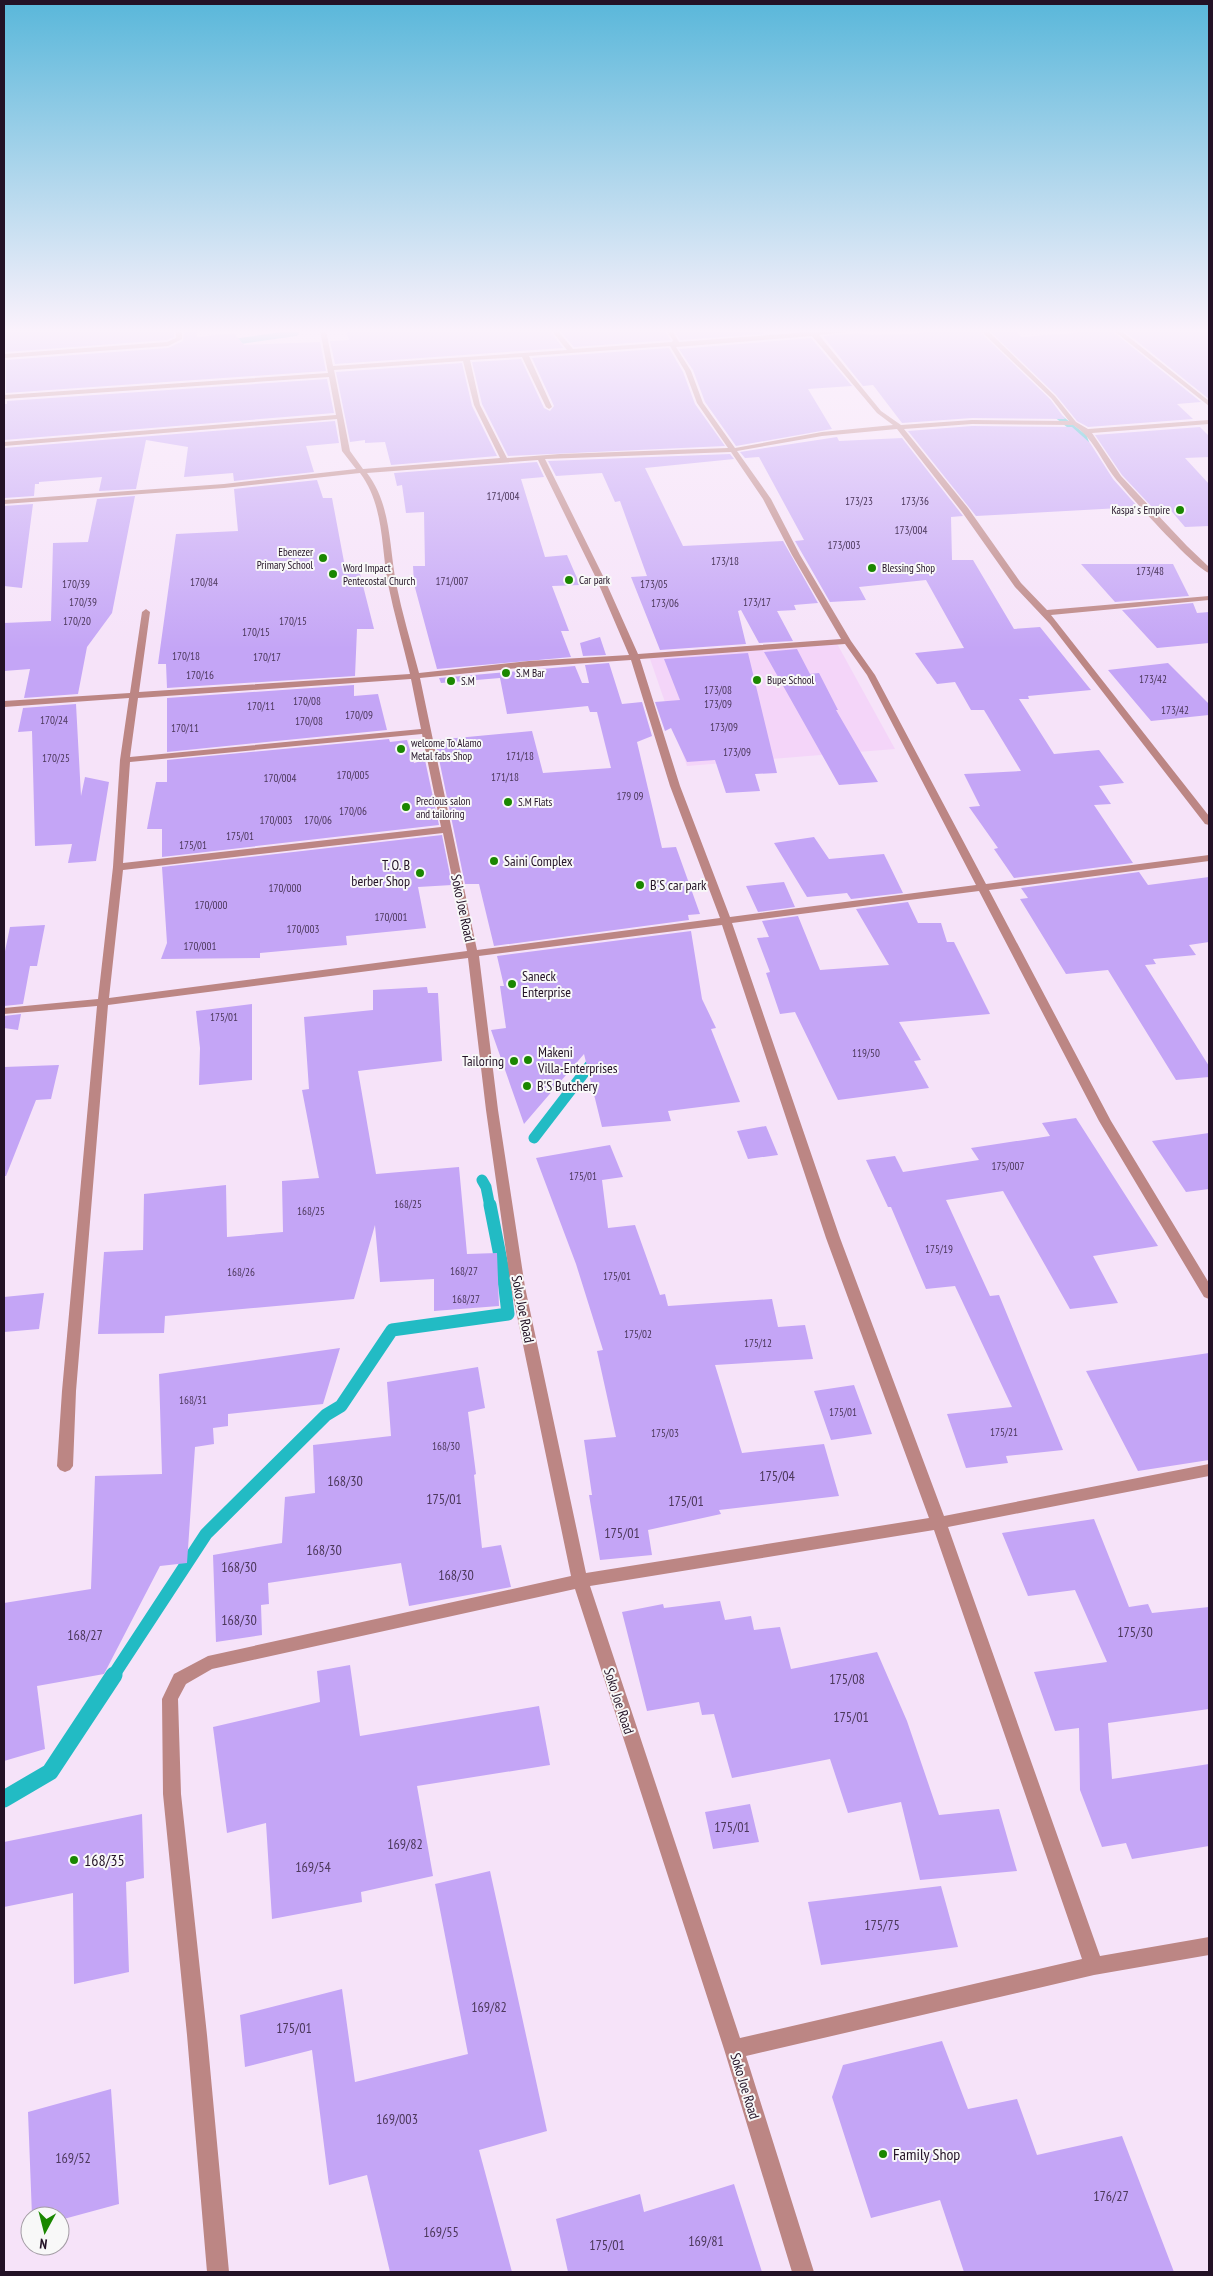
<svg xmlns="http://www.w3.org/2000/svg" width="1213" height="2276" viewBox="0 0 1213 2276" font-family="'PT Sans Narrow',sans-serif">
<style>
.built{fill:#f4d5f9}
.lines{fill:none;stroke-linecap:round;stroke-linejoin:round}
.stream-far3{stroke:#22bbc4;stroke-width:6}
.stream-far2{stroke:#22bbc4;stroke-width:11}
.stream-far1{stroke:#22bbc4;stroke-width:13}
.stream{stroke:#22bbc4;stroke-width:17}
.building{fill:#c4a5f6}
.street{fill:#bc8684;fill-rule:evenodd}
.poi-dot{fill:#1a8700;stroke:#f8f8f8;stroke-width:2}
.labels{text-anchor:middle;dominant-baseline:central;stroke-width:4;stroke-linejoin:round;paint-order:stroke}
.number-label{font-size:11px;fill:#4b375a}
.far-poi-label{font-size:11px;fill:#231226;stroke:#f8f8f8;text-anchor:start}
.poi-label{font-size:14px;fill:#231226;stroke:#f8f8f8;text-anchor:start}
.street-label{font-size:14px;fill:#231226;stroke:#f8f8f8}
.near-number-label{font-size:14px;fill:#4b375a}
.near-poi-label{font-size:16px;fill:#231226;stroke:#f8f8f8;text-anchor:start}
</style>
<rect width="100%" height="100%" fill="#f6e3f9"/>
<!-- built -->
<path class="built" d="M835 640 895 749 687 766 648 653Z"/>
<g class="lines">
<!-- stream-far3 -->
<path class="stream-far3" d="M226 343 296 333
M1049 409 1084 437 1088 448 1086 450"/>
<!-- stream-far2 -->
<path class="stream-far2" d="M534 1138 597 1056
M482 1180 486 1187 490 1207"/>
<!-- stream-far1 -->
<path class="stream-far1" d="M113 1676 206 1534 326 1415 341 1406 392 1330 508 1314 503 1271 490 1205"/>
<!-- stream -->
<path class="stream" d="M4 1799 50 1772 114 1675"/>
</g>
<!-- building -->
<path class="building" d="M6 330H174V337L167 340 6 352Z
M184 330H197V337L234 333 244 345 320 342 326 371 6 393V360L168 348 183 341Z
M346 330H549L563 348 335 364 330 341 349 340Z
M559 330H664L671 340 574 347Z
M674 330H761L764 334 680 340Z
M953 330 960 332 979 331 1050 399 1065 419 972 418 902 423 873 385 863 386 823 336 858 333 873 335 906 334Z
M1014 330 1022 337 1111 330 1201 402 1177 404 1193 419 1088 427 1077 421 1056 395 990 331Z
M1123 330H1209V399Z
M811 338 852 386 808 389 832 429 736 446 705 402 693 370 679 349Z
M669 348 683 372 695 404 725 446 508 456 482 404 472 362 521 359 544 408 550 411 554 406 532 358Z
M462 363 472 406 497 456 391 465 385 442 365 443V440L350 442 336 372Z
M327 379 334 413 4 440V404H7V401Z
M335 421 339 443 306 446 314 472 234 481 233 473 184 477 188 447 146 440 136 489 99 491 102 477 39 482V484H35L34 496 4 498V448Z
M972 426 1072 427 1090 443 1113 479 1138 507 976 516 908 431Z
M1200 427 1209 436V457L1185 458 1209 484V526L1185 527 1167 506 1152 507 1122 475 1095 435Z
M837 437 839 441 902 438 963 516 951 517 952 560H973L1014 629 1040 627 1091 690 1028 696 1029 699H1019L1054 754 1099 750 1124 783 1099 786 1111 804 1094 805 1133 863 1014 878 994 849 998 848 969 807 980 806 964 774 1021 771 984 710H971L955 682 937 684 915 653 964 648 926 580 859 587 866 600 830 602 795 541 804 540 759 457 745 458 740 452Z
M730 454 734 459 645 468 683 546 783 541 818 603 794 605 796 610 777 611 793 641 759 643 741 610 738 611 746 644 660 650 631 577 647 576 620 501 615 502 602 473 556 476 548 461Z
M537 462 544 477 521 479 545 557 567 555 580 585 552 586 569 631H561L571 657 437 669 414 584 413 566H425L424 512 406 513 402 485 397 486 394 473Z
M317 480 323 498H332L345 567 358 566 374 629H357L355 676 167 688 166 664H158L176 534 238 531 234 489Z
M135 496 112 613 87 647 78 694 24 698 30 669 4 671V623L51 621 53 543 88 542 97 499Z
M33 504 22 588 4 586V506Z
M1081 564H1173L1189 596 1115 602Z
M1193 603 1197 613 1209 612V643L1157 648 1122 610Z
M600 637 606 655 583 656 580 643Z
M797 649 810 674 819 673 838 710H836L878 782 839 785 764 652Z
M748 653 777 773 755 774 760 791 726 793 715 760 687 762 671 728 665 731 655 702 680 700 664 659Z
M609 663 622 704 642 702 652 736 637 742 662 848 676 847 700 914 688 915 689 920 494 946 479 884H465L435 740 532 731 543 773 611 768 597 712H590L588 706 507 714 500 678 441 683 439 678 575 666 582 683H589L585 665Z
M1168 663 1209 704V715L1151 721 1108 670Z
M354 685V696L378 694 387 730 167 752V698Z
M76 704 81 796 85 777 109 782 96 861 68 863 72 844 35 846 32 731 18 732 23 708Z
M389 739 390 742 407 740 414 763 425 760 439 825 162 857V829H147L156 782H167V760Z
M442 835 452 885 418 887 426 928 346 936 347 945 260 953V958L161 959 167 943 162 867Z
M814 837 829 859 884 854 903 893 851 899 847 893 807 897 774 843Z
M1139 872 1148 885 1209 877V942L1189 945 1196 955 1153 959 1156 964 1145 965 1209 1066V1077L1176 1080 1108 970 1066 974 1020 899 1028 898 1021 888Z
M784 882 795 907 758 912 746 886Z
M908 902 918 923H941L947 942H954L990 1014 899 1022 921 1060 914 1061 929 1088 838 1100 795 1012 780 1014 766 973 770 972 757 938 769 937 762 921 798 916 820 970 889 965 856 909Z
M45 925 37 966H30L23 1004 4 1006V956L10 927Z
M691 931 702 999 716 1028 711 1029 740 1102 668 1111 671 1121 602 1127 584 1054 524 1124 491 1030 506 1028 500 986H504L497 956Z
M427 987 428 993H438L442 1061 358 1071 376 1174 459 1167 467 1254 497 1253 499 1306 434 1311V1279L380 1282 375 1225 354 1299 165 1316 164 1333 98 1334 104 1252 143 1250 144 1194 226 1185 227 1237 283 1232 282 1181 319 1178 302 1090 309 1089 304 1017 373 1010V990Z
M252 1004V1080L199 1085 200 1048 196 1011Z
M21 1014 18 1030 4 1028V1016Z
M59 1065 51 1099 36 1100 6 1176H4V1067Z
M1076 1118 1158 1246 1093 1256 1118 1303 1070 1309 1003 1191 946 1200 990 1296 999 1295 1063 1450 1006 1456 1008 1463 966 1468 947 1414 1012 1407 955 1286 926 1289 891 1207H888L866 1160 895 1156 903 1172 979 1160 971 1148 1050 1136 1042 1123Z
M766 1126 778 1155 748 1159 737 1131Z
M1209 1133V1189L1186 1192 1152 1141Z
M610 1145 623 1177 602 1180 608 1228 635 1225 660 1295 665 1294 668 1306 772 1299 778 1327 805 1325 813 1359 715 1365 742 1453 824 1444 839 1496 719 1510 721 1514 648 1530 652 1555 600 1560 589 1495H592L584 1440 616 1437 597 1351 603 1350 576 1264 536 1158Z
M44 1293 39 1329 4 1332V1297Z
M340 1348 323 1404 228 1414V1426L213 1428 214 1444 195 1447 187 1563 160 1566 104 1674 37 1686 45 1749 4 1761V1603L91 1589 95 1476 162 1474 159 1374Z
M1209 1353V1460L1138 1471 1086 1371Z
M478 1367 485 1408 468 1412 476 1474 474 1475 482 1548 501 1545 511 1587 409 1606 401 1563 268 1583 269 1604 261 1605 262 1635 216 1642 213 1555 282 1543 285 1497 315 1493 313 1445 391 1436 387 1382Z
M854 1385 872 1434 831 1440 814 1391Z
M1094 1519 1129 1607 1148 1604 1152 1613 1209 1607V1709L1108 1723 1112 1779 1209 1764V1846L1132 1859 1126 1843 1102 1847 1080 1790 1079 1728 1055 1731 1034 1672 1107 1662 1075 1590 1028 1596 1002 1533Z
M720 1601 725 1620 751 1616 754 1630 780 1627 791 1669 877 1652 907 1721 939 1815 999 1809 1017 1871 920 1880 901 1802 848 1813 830 1759 732 1778 714 1714 702 1715 699 1702 647 1711 622 1612 663 1604 664 1608Z
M350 1665 360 1736 539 1706 550 1765 417 1786 433 1876 361 1892 362 1902 272 1919 266 1823 227 1833 213 1727 320 1702 317 1671Z
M750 1804 759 1842 713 1849 705 1812Z
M142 1814 144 1878 126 1882 129 1972 74 1984 73 1893 4 1907V1842Z
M490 1871 547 2131 479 2150 512 2272H390L367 2175 329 2185 312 2050 245 2067 240 2015 342 1989 355 2082 468 2054 435 1884Z
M941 1886 958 1947 821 1965 808 1902Z
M942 2041 968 2109 1017 2099 1037 2155 1122 2136 1174 2272H964L940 2200 871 2218 832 2097 843 2065Z
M111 2089 119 2204 60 2220V2216H32L28 2112Z
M734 2184 762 2272H568L556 2219 640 2194 644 2212Z"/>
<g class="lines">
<!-- street -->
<path class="street" d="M176 330H182V339L168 346 4 358V354L167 342 176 338Z
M320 330H326L333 366 567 350 551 330H557L573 349 672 342 673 340 666 330H672L679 342 809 332 808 330H864L819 335 881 411 901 425 972 420 1069 421 1051 398 980 330H987L1055 396 1076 422 1088 429 1209 420V424L1092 433 1121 476 1187 546 1209 567V573C1194 568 1128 494 1115 478 1101 460 1093 437 1073 425L972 424 904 429 968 508 1021 583 1047 610 1209 596V600L1051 615 1209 816V825L1205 824 1050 624 1015 587 962 512 897 429 822 436 737 451 771 499 800 555 851 641 875 675 986 884 1209 855V861L989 890 1111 1121 1209 1283V1299L1204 1297 1099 1121 979 891 732 923 840 1238 944 1516 1209 1464V1476L948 1527 1100 1956 1209 1937V1955L1094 1975 746 2056 814 2272H792L724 2049 575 1589 212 1669 186 1684 178 1699 181 1794 207 2035 229 2272H207L187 2035 163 1794 162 1699 174 1674 208 1656 571 1576 511 1287 486 1110 468 958 108 1005 76 1391 73 1466 70 1470 65 1472 60 1470 57 1466 62 1391 97 1006 4 1014V1008L98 999 113 867 120 760 129 698 4 707V701L130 693 142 612 146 609 150 612 139 692 410 674C403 644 394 614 388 584 381 546 384 505 360 473L224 488 4 504V500L224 484 356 469 342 451 337 419 4 446V442L336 415 329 377 4 399V395L328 373ZM812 336 877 413 893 425 822 432 735 448 703 403 691 371 676 347ZM670 346 685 371 697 403 728 448 560 454 507 458 480 405 470 360 522 357 546 407 549 409 552 407 529 356ZM463 361 474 405 500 458 363 469 350 451 334 370ZM731 452 763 499 792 555 841 639 638 654 604 578 545 459ZM538 460 596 578 629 655 529 661 419 673C411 643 402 613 396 583 389 545 391 504 367 473ZM845 644 867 675 976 885 730 917 680 786 640 659ZM631 660 670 786 720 918 477 950 420 678 529 667ZM411 679 421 729 130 757 138 698ZM422 734 441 827 123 863 130 762ZM443 833 467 951 109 998 123 870ZM722 925 826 1238 929 1518 586 1573 525 1287 498 1110 479 956ZM934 1530 1082 1959 740 2038 590 1586Z
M1113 330H1120L1209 401V406Z"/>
</g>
<!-- sky -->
<linearGradient id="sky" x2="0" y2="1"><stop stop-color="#59b7da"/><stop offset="0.51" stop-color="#fbf2fc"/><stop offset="1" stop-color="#fbf2fc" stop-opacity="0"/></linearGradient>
<rect width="1213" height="649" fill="url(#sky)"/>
<!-- markers -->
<g class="poi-dot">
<circle cx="1180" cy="510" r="5"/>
<circle cx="323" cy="558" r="5"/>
<circle cx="872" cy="568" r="5"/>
<circle cx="333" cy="574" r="5"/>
<circle cx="569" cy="580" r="5"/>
<circle cx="506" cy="673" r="5"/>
<circle cx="757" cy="680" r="5"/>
<circle cx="451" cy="681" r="5"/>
<circle cx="401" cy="749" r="5"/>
<circle cx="508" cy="802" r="5"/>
<circle cx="406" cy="807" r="5"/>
<circle cx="494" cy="861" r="5"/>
<circle cx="420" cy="873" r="5"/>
<circle cx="640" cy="885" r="5"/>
<circle cx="512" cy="984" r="5"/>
<circle cx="528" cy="1060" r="5"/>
<circle cx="514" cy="1061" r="5"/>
<circle cx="527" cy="1086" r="5"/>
<circle cx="74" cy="1860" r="5"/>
<circle cx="883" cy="2154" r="5"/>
</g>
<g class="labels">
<!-- number labels -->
<g class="number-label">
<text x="503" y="496">171/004</text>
<text x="859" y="501">173/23</text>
<text x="915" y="501">173/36</text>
<text x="911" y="530">173/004</text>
<text x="844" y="545">173/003</text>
<text x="725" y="561">173/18</text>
<text x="1150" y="571">173/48</text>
<text x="452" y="581">171/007</text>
<text x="204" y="582">170/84</text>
<text x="76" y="584">170/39</text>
<text x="654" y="584">173/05</text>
<text x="83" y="602">170/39</text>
<text x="757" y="602">173/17</text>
<text x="665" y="603">173/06</text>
<text x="77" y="621">170/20</text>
<text x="293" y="621">170/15</text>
<text x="256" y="632">170/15</text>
<text x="186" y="656">170/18</text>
<text x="267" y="657">170/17</text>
<text x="200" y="675">170/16</text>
<text x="1153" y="679">173/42</text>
<text x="718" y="690">173/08</text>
<text x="307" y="701">170/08</text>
<text x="718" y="704">173/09</text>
<text x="261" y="706">170/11</text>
<text x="1175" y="710">173/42</text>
<text x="359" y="715">170/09</text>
<text x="54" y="720">170/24</text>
<text x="309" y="721">170/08</text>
<text x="724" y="727">173/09</text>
<text x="185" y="728">170/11</text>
<text x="737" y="752">173/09</text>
<text x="520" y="756">171/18</text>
<text x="56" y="758">170/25</text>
<text x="353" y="775">170/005</text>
<text x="505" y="777">171/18</text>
<text x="280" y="778">170/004</text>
<text x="630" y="796">179 09</text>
<text x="353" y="811">170/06</text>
<text x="276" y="820">170/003</text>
<text x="318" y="820">170/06</text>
<text x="240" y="836">175/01</text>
<text x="193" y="845">175/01</text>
<text x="285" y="888">170/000</text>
<text x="211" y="905">170/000</text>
<text x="391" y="917">170/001</text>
<text x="303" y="929">170/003</text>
<text x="200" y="946">170/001</text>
<text x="224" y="1017">175/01</text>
<text x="866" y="1053">119/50</text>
<text x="1008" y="1166">175/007</text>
<text x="583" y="1176">175/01</text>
<text x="408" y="1204">168/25</text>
<text x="311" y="1211">168/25</text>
<text x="939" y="1249">175/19</text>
<text x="464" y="1271">168/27</text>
<text x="241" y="1272">168/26</text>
<text x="617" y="1276">175/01</text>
<text x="466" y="1299">168/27</text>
<text x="638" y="1334">175/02</text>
<text x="758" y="1343">175/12</text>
<text x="193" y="1400">168/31</text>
<text x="843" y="1412">175/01</text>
<text x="1004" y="1432">175/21</text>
<text x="665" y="1433">175/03</text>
<text x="446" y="1446">168/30</text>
</g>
<!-- far-poi labels -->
<g class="far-poi-label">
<text x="1170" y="510" text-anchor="end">Kaspa' s Empire</text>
<text x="313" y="552" text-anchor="end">Ebenezer<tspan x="313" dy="13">Primary School</tspan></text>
<text x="343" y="568">Word Impact<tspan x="343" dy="13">Pentecostal Church</tspan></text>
<text x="882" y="568">Blessing Shop</text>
<text x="579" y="580">Car park</text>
<text x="516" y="673">S.M Bar</text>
<text x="767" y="680">Bupe School</text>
<text x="461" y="681">S.M</text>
<text x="411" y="743">welcome To Alamo<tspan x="411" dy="13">Metal fabs Shop</tspan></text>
<text x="416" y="801">Precious salon<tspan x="416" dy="13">and tailoring</tspan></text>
<text x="518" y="802">S.M Flats</text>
</g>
<!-- poi labels -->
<g class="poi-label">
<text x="504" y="861">Saini Complex</text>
<text x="410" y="865" text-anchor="end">T. O. B<tspan x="410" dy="16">berber Shop</tspan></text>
<text x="650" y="885">B'S car park</text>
<text x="522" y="976">Saneck<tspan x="522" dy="16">Enterprise</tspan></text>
<text x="538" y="1052">Makeni<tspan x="538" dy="16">Villa-Enterprises</tspan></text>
<text x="504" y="1061" text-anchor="end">Tailoring</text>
<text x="537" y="1086">B'S Butchery</text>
</g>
<!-- street labels -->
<g class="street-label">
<text transform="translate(463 908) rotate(78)">Soko Joe Road</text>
<text transform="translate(523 1309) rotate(79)">Soko Joe Road</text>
<text transform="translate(619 1701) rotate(72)">Soko Joe Road</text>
<text transform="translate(745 2086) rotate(73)">Soko Joe Road</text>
</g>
<!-- near-number labels -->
<g class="near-number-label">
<text x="777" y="1476">175/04</text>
<text x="345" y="1481">168/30</text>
<text x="444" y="1499">175/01</text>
<text x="686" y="1501">175/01</text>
<text x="622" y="1533">175/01</text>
<text x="324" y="1550">168/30</text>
<text x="239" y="1567">168/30</text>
<text x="456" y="1575">168/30</text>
<text x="239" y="1620">168/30</text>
<text x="1135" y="1632">175/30</text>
<text x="85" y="1635">168/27</text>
<text x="847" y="1679">175/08</text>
<text x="851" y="1717">175/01</text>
<text x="732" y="1827">175/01</text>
<text x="405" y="1844">169/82</text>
<text x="313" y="1867">169/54</text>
<text x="882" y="1925">175/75</text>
<text x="489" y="2007">169/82</text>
<text x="294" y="2028">175/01</text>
<text x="397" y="2119">169/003</text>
<text x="73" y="2158">169/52</text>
<text x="1111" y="2196">176/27</text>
<text x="441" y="2232">169/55</text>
<text x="706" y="2241">169/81</text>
<text x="607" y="2245">175/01</text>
</g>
<!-- near-poi labels -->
<g class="near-poi-label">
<text x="84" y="1860">168/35</text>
<text x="893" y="2154">Family Shop</text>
</g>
</g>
<!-- border -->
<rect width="1213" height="2276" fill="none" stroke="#231226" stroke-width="10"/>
<!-- north arrow -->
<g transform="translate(45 2231) rotate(187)"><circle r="24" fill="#f8f8f8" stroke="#a39ca4"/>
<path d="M0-4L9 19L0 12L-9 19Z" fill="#1a8700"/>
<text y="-8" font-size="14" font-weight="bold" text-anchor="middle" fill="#231226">N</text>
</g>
</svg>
